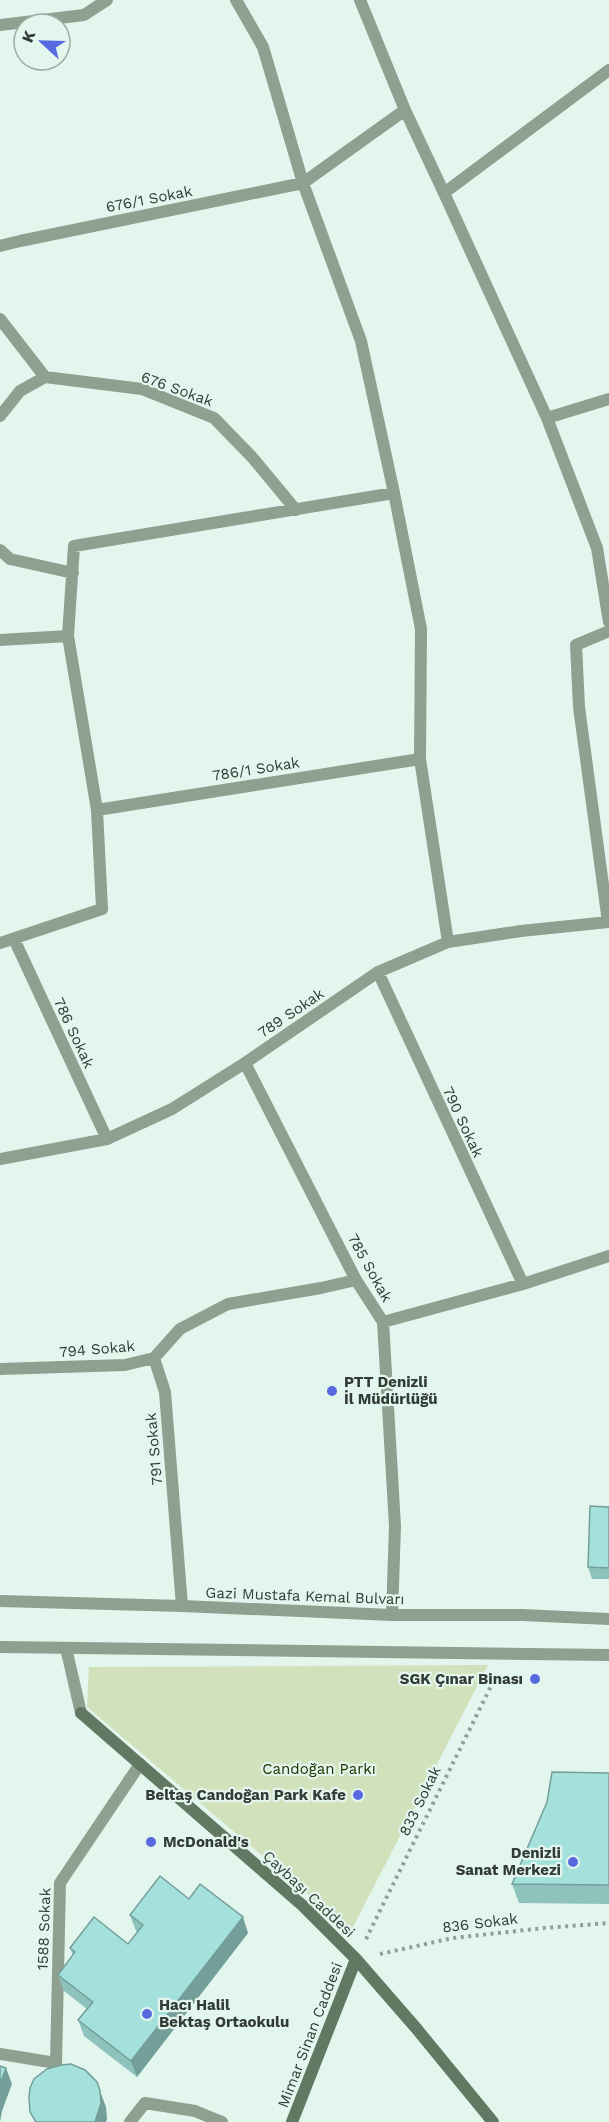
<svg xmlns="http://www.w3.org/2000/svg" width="609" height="2122" viewBox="0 0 609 2122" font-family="'Work Sans',sans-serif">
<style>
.green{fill:#d1e1bc}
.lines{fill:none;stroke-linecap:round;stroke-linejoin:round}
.path{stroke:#919e98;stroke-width:4;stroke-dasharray:3 4.5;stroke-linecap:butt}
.lane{stroke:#8f9f90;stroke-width:12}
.street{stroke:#8f9f90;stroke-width:12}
.secondary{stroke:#617863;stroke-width:12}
.wall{fill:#8ec2bd}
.shaded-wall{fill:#749e9a}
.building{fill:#a5e1dc;stroke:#749e9a;stroke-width:1.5}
.poi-dot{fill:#5869e0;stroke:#e3f6ed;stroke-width:2}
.labels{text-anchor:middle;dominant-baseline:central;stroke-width:4.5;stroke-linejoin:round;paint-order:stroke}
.street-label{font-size:15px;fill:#333b37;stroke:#e3f6ed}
.poi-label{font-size:15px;font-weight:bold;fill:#333b37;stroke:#e3f6ed;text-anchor:start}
.park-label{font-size:15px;fill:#213100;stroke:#e3f6ed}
</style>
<rect width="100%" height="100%" fill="#e3f6ed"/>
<!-- green -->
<path class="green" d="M488 1665 351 1931 87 1707 89 1667Z"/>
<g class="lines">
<!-- path -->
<path class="path" d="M366 1939 497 1674
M380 1954 453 1938 544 1928 609 1923"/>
<!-- lane -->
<path class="lane" d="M0 1601 182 1606 392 1615H522L609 1619
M0 1647 609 1655"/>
<!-- street -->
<path class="street" d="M236 0 263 47 303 183 361 341 394 493 421 629 420 759 448 942
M360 0 405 110
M0 25 84 15 107 0
M444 193 547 418 597 548 609 622
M0 246 20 241 303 183 405 110 444 193 609 70
M0 319 45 377 142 389 214 418 252 457 296 510
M0 416 20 391 45 377
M547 418 609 399
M0 550 10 559 73 573
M0 640 68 636
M97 810 420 759
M608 922 579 707 576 645 609 631
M14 939 107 1139
M0 943 102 909 97 810 68 636 74 546 394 493
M378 972 523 1284
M245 1063 356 1280 383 1322 395 1526 392 1615
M0 1159 107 1139 172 1109 245 1063 378 972 448 942 521 931 609 922
M383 1322 523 1284 609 1256
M154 1358 165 1392 182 1606
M0 1369 125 1365 154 1358 180 1329 228 1304 321 1288 356 1280
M66 1648 81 1713
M0 2054 56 2063 60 1883 140 1764
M130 2122 145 2103 195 2111 222 2122"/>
<!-- secondary -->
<path class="secondary" d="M81 1713 302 1905 356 1959 416 2028 493 2122
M292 2122 356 1959"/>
</g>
<!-- wall -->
<path class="wall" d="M609 1507V1579H592L588 1567Z
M609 1773V1904L519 1903 512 1884Z
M189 1899 248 1933 137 2077 84 2036 78 2020 87 2009 64 1991 58 1975 73 1955 70 1948 128 1944 137 1932 136 1931 130 1915Z"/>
<!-- shaded-wall -->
<path class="shaded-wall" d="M243 1917 248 1933 137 2077 131 2061Z
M6 2068 12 2084 2 2111 0 2122V2084Z
M100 2091 106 2107 107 2119 106 2122H95Z"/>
<!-- building -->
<path class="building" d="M590 1506 609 1507V1568L588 1567Z
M552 1772 609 1773V1885L512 1884 547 1802Z
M160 1876 189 1899 200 1884 243 1917 131 2061 78 2020 93 2002 58 1975 75 1952 70 1948 94 1917 128 1944 143 1925 130 1915Z
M71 2064 85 2070 97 2082 100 2091 101 2103 95 2122H36L30 2112 29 2098 30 2088 34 2079 47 2069 61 2065Z
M0 2066 6 2068 0 2084Z"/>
<!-- markers -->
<g class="poi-dot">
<circle cx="332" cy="1391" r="6"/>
<circle cx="535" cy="1679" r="6"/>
<circle cx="358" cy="1795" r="6"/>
<circle cx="151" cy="1842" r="6"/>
<circle cx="573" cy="1862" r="6"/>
<circle cx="147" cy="2014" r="6"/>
</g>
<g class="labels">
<!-- street labels -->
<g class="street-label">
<text transform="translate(149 199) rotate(-11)">676/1 Sokak</text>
<text transform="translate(177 389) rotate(20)">676 Sokak</text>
<text transform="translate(256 769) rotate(-9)">786/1 Sokak</text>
<text transform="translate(291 1013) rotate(-34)">789 Sokak</text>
<text transform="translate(74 1033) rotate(65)">786 Sokak</text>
<text transform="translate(463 1122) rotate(65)">790 Sokak</text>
<text transform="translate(370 1268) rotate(61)">785 Sokak</text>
<text transform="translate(97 1349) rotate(-5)">794 Sokak</text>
<text transform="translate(154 1449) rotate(-95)">791 Sokak</text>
<text transform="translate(305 1596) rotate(2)">Gazi Mustafa Kemal Bulvarı</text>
<text transform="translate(420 1801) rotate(-64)">833 Sokak</text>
<text transform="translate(309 1894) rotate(43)">Çaybaşı Caddesi</text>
<text transform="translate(480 1923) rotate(-7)">836 Sokak</text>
<text transform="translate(44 1929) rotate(-88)">1588 Sokak</text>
<text transform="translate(310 2035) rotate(-69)">Mimar Sinan Caddesi</text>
</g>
<!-- poi labels -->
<g class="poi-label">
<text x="344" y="1382">PTT Denizli<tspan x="344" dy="17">İl Müdürlüğü</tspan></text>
<text x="523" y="1679" text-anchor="end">SGK Çınar Binası</text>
<text x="346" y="1795" text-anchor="end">Beltaş Candoğan Park Kafe</text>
<text x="163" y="1842">McDonald's</text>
<text x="561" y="1853" text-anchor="end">Denizli<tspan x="561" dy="17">Sanat Merkezi</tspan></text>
<text x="159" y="2005">Hacı Halil<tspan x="159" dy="17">Bektaş Ortaokulu</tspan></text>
</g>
<!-- park labels -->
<g class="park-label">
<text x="319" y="1769">Candoğan Parkı</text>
</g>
</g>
<!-- north arrow -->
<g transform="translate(42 42) rotate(292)"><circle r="28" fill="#e3f6ed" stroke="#9daba4" stroke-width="1.5"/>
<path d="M0-4.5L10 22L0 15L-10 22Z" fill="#5869e0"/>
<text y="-9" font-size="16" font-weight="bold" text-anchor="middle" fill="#333b37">K</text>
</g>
</svg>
